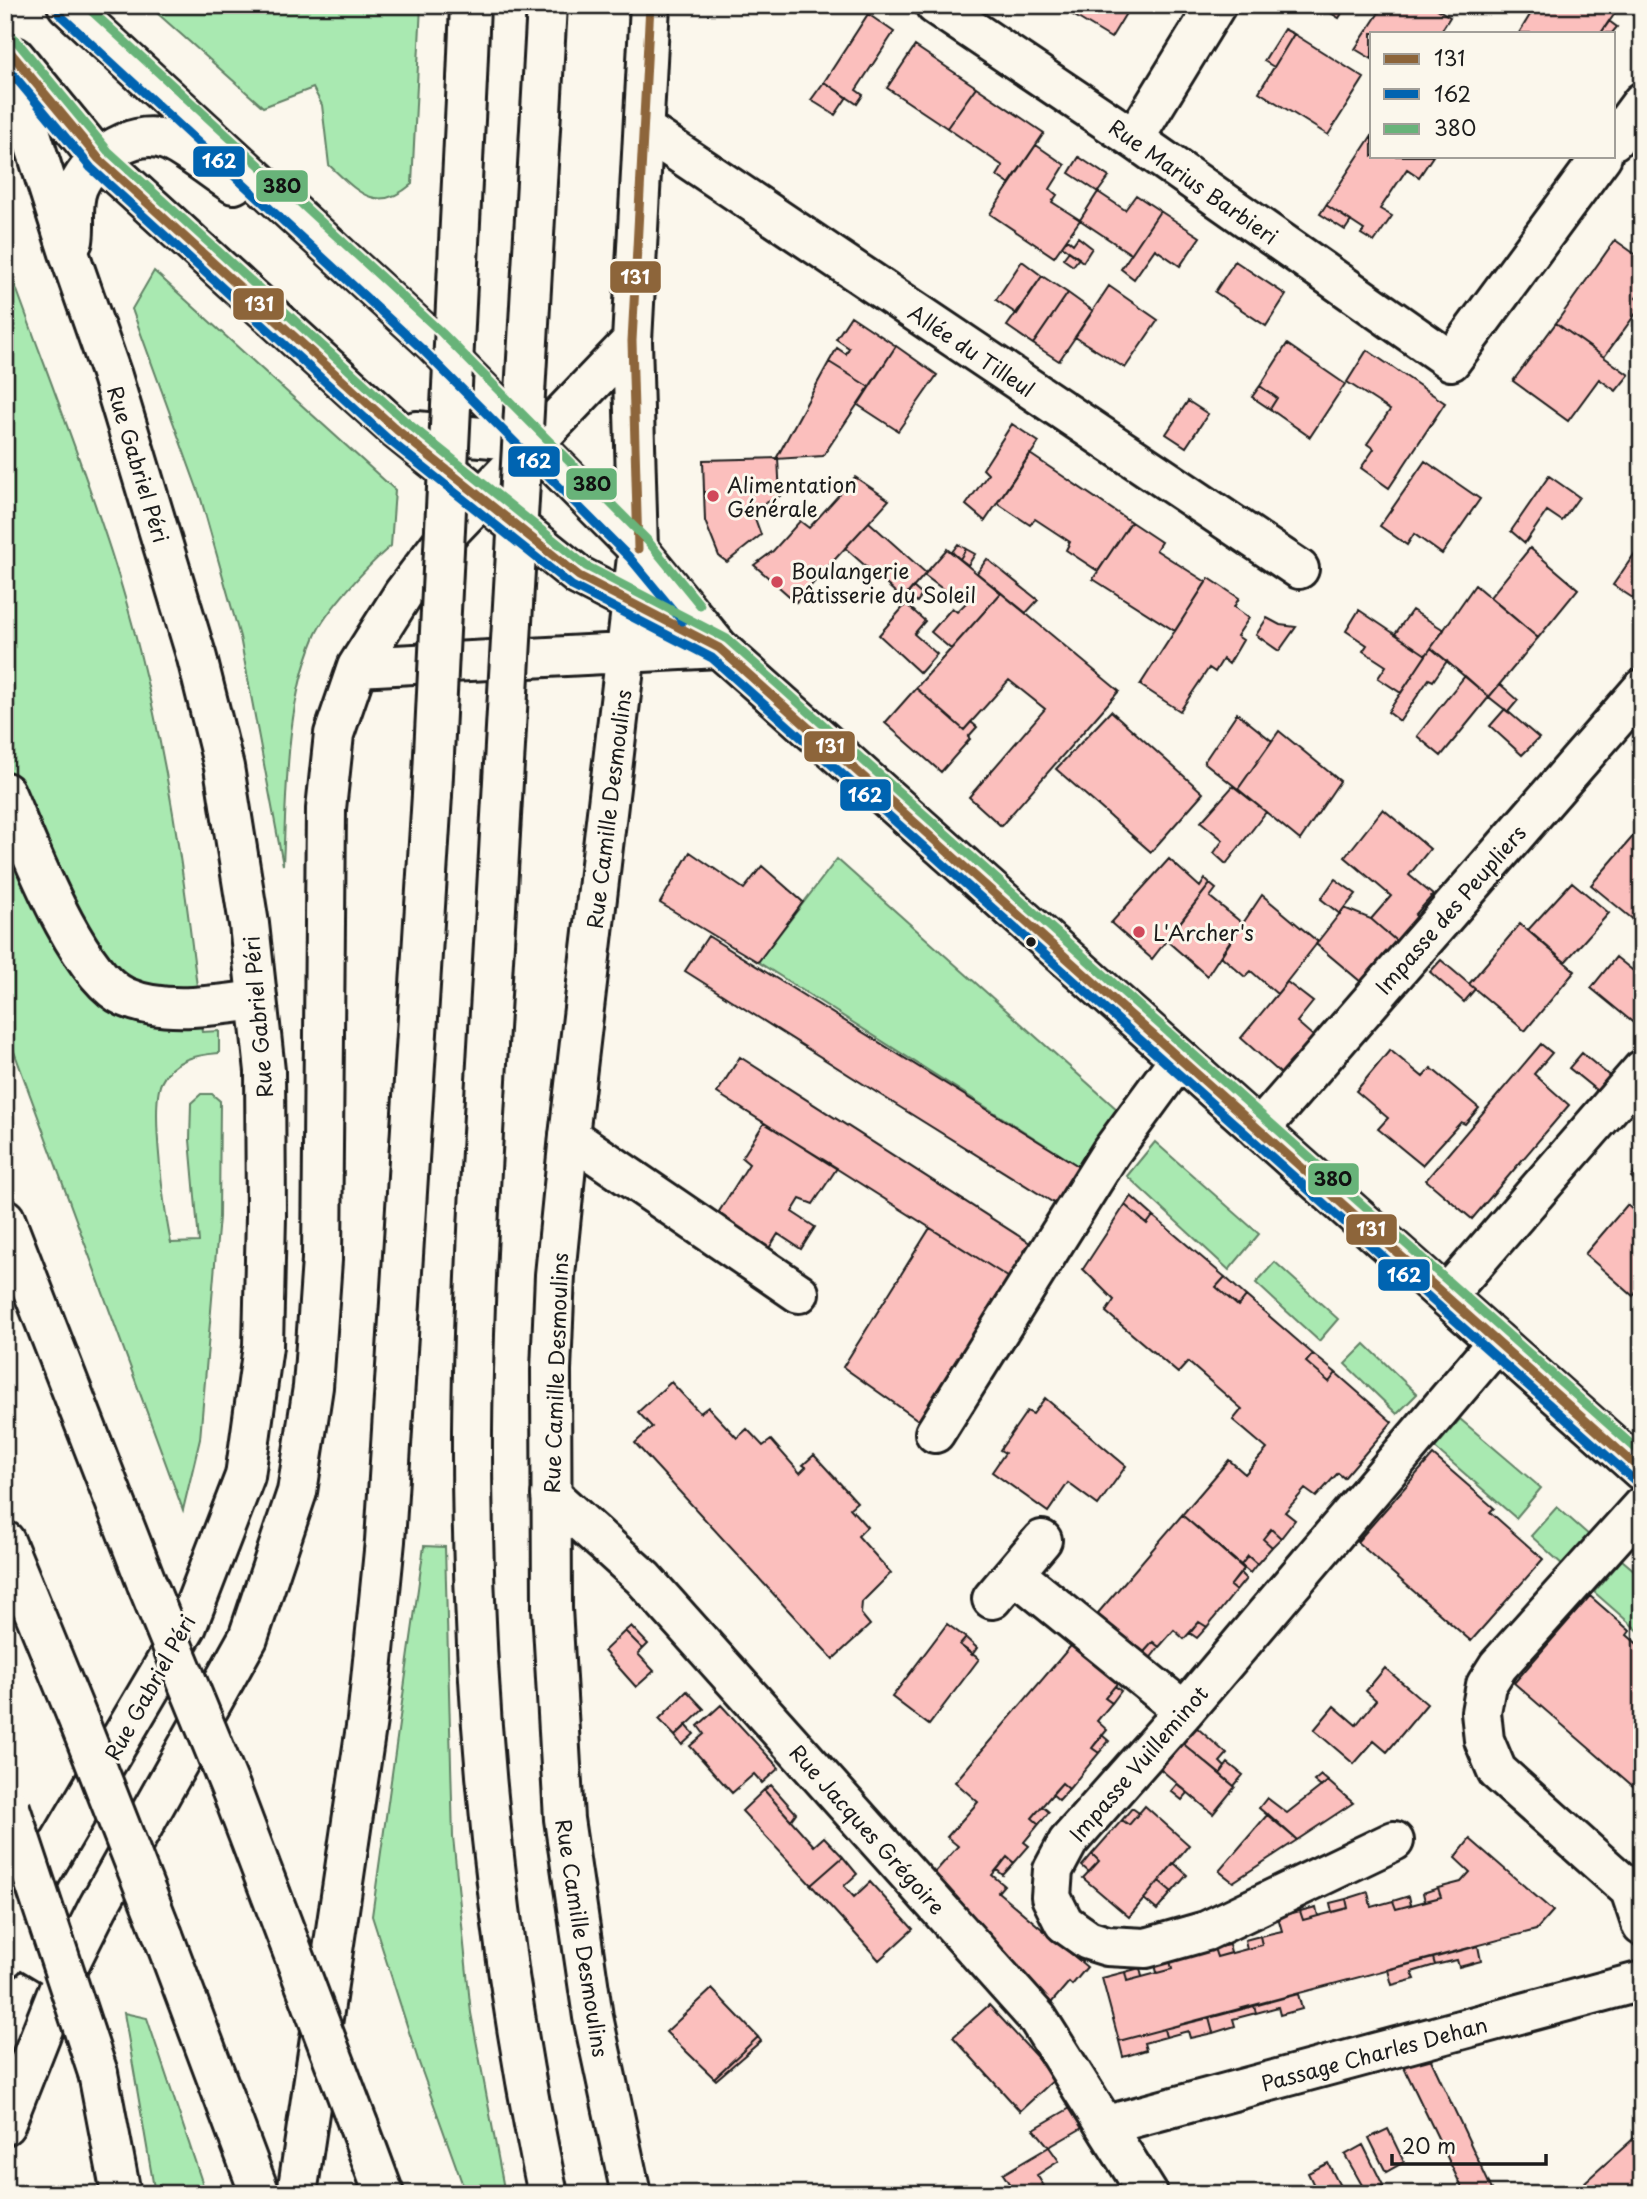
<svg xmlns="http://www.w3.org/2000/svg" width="1647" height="2199" viewBox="0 0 1647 2199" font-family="'Playpen Sans',sans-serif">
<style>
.green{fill:#a9e9b1;stroke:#628266;stroke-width:2}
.building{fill:#fbbfbd;stroke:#1c1c1c;stroke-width:2}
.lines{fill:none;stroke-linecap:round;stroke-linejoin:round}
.minor-casing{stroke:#1c1c1c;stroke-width:44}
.major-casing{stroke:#1c1c1c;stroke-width:44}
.highway-casing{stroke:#1c1c1c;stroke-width:44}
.minor{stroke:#fbf7ec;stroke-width:38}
.major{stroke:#fbf7ec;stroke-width:38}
.highway{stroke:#fbf7ec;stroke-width:38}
.highway-bridge-casing{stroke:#1c1c1c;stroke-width:44;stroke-linecap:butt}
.highway-bridge{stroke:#fbf7ec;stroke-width:38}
.bus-1-casing{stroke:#fbf7ec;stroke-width:14}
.bus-2-casing{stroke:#fbf7ec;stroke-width:14}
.bus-3-casing{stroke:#fbf7ec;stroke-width:14}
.bus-1{stroke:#8d653a;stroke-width:9}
.bus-2{stroke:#0064b1;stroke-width:9}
.bus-3{stroke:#68b379;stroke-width:9}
.poi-dot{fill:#d1495b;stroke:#fbf7ec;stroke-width:2.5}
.bus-dot{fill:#1c1c1c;stroke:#fbf7ec;stroke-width:2.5}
.labels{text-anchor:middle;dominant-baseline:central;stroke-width:6;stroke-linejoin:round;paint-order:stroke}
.street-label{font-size:21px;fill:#1c1c1c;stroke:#fbf7ec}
.poi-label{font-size:21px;fill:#1c1c1c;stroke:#fbf7ec;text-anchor:start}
.line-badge{stroke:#fbf7ec;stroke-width:2.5}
.badge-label{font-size:19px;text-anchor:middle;font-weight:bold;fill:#fff}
.pale-badge-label{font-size:19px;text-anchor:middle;font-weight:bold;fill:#111}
</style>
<rect width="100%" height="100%" fill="#fbf7ec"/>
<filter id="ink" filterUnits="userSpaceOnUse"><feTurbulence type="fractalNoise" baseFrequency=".0143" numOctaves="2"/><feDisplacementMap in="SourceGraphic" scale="14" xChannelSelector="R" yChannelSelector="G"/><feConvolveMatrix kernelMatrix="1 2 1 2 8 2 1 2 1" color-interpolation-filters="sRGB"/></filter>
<g filter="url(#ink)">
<!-- green -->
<path class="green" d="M148 5H421L412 184C376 215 357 191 329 165L322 105 313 88 263 107Z
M5 257C40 355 79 453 111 552 161 706 185 871 202 1032L219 1031V1053C196 1055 172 1059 161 1083 150 1108 165 1214 171 1243L199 1242 190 1140 191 1103 201 1094H212L220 1101 219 1217 200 1439 183 1510 5 1027Z
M154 271 395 490 391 546C370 563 325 612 315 636 285 708 287 788 283 865L240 637 201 499 132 309Z
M837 859 1119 1111 1083 1169 758 962Z
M1155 1142 1259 1234 1229 1270 1127 1176Z
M1275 1262 1338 1319 1319 1341 1256 1283Z
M1365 1344 1417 1394 1397 1414 1345 1364Z
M1460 1419 1541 1488 1516 1518 1435 1448Z
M1557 1507 1590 1536 1563 1565 1531 1536Z
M424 1546 445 1547 453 1837 471 2013 505 2194H466L418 2060 372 1916Z
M1622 1560 1642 1577V1634L1594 1592Z
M124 2013 147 2018 206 2194H155Z"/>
<!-- building -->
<path class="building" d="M1131 5 1111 38 1068 12 1072 5Z
M1318 5H1347L1339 18Z
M1384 5H1431L1450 17 1440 33H1372V59L1355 49Z
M1536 5H1621L1601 33H1519Z
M868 14 894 32 856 90 863 95 857 104 824 82Z
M1609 21 1617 27 1612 33H1601Z
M1284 29 1294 34 1274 67 1264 61Z
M1294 34 1364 78 1328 135 1259 92Z
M915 46 976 87 947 128 887 88Z
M824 82 847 97 835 115 811 100Z
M976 87 1044 133 1009 184 997 176 1003 166 947 128Z
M1372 135V156H1433L1419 177 1407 169 1380 209 1392 216 1374 242 1361 234 1364 230 1326 205Z
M1036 145 1065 165 1050 189 1057 195 1052 202 1080 220 1054 257 990 214Z
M1079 157 1109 177 1098 192 1069 173Z
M1098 192 1125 210 1136 195 1160 211 1131 254 1080 220Z
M1326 205 1351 221 1345 230 1320 214Z
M1160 211 1200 237 1180 266 1155 249 1134 279 1121 269Z
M1078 237 1092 248 1083 262 1062 246 1067 239 1073 244Z
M1615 240 1642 259V290L1636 298 1642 305 1604 357 1556 323Z
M1069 251 1079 258 1073 266 1063 259Z
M1022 261 1042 276 1017 314 996 300Z
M1235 261 1286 295 1266 326 1215 292Z
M1042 276 1068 293 1033 344 1007 326Z
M1109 286 1158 320 1125 368 1075 337Z
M1068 293 1093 311 1059 361 1033 344Z
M851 316 896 346 869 387 829 362 837 348 846 354 849 348 836 339Z
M1556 323 1629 375 1616 391 1599 379 1568 421 1513 381Z
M1287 344 1345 384 1310 437 1270 409 1277 398 1260 386Z
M896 346 937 375 898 431 858 405Z
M1367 350 1445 403 1389 488 1361 468 1374 449 1367 444 1390 410 1347 382Z
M829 362 869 387 823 456 776 459Z
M1260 386 1277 398 1270 409 1252 397Z
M1188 401 1208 414 1186 447 1166 434Z
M1012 424 1039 442 985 521 966 505 988 474 983 469Z
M1030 454 1131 522 1098 571 1066 550 1070 542 1035 519 1030 525 997 503Z
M778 458 780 496 752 510 761 535 727 562 719 556 705 521 703 460Z
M1425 461 1480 499 1442 554 1414 534 1407 545 1380 526Z
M1549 476 1579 497 1562 521 1547 511 1525 543 1511 531Z
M855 477 889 500 796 602 754 565 773 551 800 521 809 528Z
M869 522 926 573 903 599 845 548Z
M1131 522 1161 542 1156 550 1206 582 1175 631 1093 579Z
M1642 543V604L1613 585Z
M958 544 966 549 960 559 952 552Z
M1530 548 1578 589 1538 638 1490 597Z
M947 549 1001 593 951 649 931 632 952 608 957 612 970 599 961 587 952 596 924 575Z
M966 549 975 554 968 565 960 559Z
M987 559 1038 600 1026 613 977 573Z
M1209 578 1239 598 1234 607 1249 618 1237 636 1243 640 1229 664 1223 659 1215 672 1209 668 1180 711 1140 685Z
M1475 585 1538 638 1489 697 1431 648Z
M913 587 922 595 917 602 908 593Z
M1001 593 1119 691 1001 826 969 797 1045 709 1009 680 964 730 916 688Z
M906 604 925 621 914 634 937 654 920 673 879 635Z
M1359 610 1426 655 1401 693 1378 678 1386 666 1363 651 1367 645 1346 631Z
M1412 610 1444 630 1426 655 1395 634Z
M1267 618 1280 625 1296 627 1279 651 1256 635Z
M1431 648 1447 661 1433 681 1429 679 1400 721 1388 712Z
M1465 676 1489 697 1441 756 1417 736Z
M1500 684 1518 700 1508 712 1489 697Z
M916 688 964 730 971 722 977 727 968 737 970 739 941 772 885 723Z
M1505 709 1539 738 1522 755 1490 726Z
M1111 711 1203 793 1151 852 1056 769Z
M1237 713 1272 741 1238 789 1204 762Z
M1279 731 1340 781 1300 840 1238 789Z
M1233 786 1266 812 1226 864 1214 853 1223 840 1201 822Z
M1383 809 1430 849 1409 875 1433 895 1415 915 1423 922 1402 946 1371 919 1391 896 1345 857Z
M1642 826V925L1641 926 1591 885Z
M690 852 744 889 762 866 803 902 758 962 660 903Z
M1169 859 1200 887 1205 879 1210 884 1152 959 1111 923Z
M1335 879 1356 894 1340 914 1321 899Z
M1572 882 1609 913 1565 962 1528 930Z
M1210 884 1216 889 1210 897 1242 923 1207 976 1166 940Z
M1262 895 1318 942 1277 994 1251 971 1245 977 1221 956Z
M1344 908 1371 919 1402 946 1367 987 1316 944Z
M1520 924 1575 971 1525 1031 1469 984Z
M708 936 1083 1169 1057 1205 898 1106 685 971Z
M1616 957 1642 978V1018L1636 1025 1591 988Z
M1441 960 1475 989 1464 1002 1430 972Z
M1287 982 1313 1002 1297 1022 1320 1042 1288 1080 1241 1038Z
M1541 1044 1552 1053 1534 1074 1569 1105 1472 1219 1426 1180Z
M1390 1050 1423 1077 1431 1068 1479 1108 1465 1124 1461 1122 1422 1165 1378 1129 1388 1118 1356 1091Z
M1582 1053 1613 1079 1601 1094 1569 1068Z
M740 1057 1033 1245 1011 1279 717 1093Z
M764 1123 837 1168 813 1204 800 1199 792 1212 815 1227 801 1249 778 1234 766 1253 715 1218 749 1164 742 1158Z
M1642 1164V1187L1631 1177Z
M1131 1196 1153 1216 1147 1224 1125 1205Z
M1125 1205 1147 1224 1153 1216 1225 1277 1216 1287 1238 1306 1246 1296 1313 1354 1306 1362 1329 1382 1336 1373 1392 1422 1344 1478 1338 1473 1316 1497 1305 1489 1285 1512 1295 1520 1281 1538 1271 1529 1263 1539 1272 1547 1257 1564 1248 1556 1241 1565 1182 1515 1229 1460 1245 1474 1267 1449 1233 1420 1242 1409 1188 1362 1178 1373 1106 1312 1114 1300 1083 1269Z
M1627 1205 1642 1218V1285L1633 1296 1585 1254Z
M930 1228 1011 1279 921 1422 843 1367Z
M1225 1277 1246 1296 1238 1306 1216 1287Z
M1313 1354 1336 1373 1329 1382 1306 1362Z
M671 1382 700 1413 708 1407 737 1438 747 1429 763 1446 771 1440 800 1473 806 1467 803 1465 814 1455 857 1502 850 1508 867 1527 858 1536 891 1573 862 1602 861 1614 870 1625 833 1659 635 1443 652 1427 638 1412Z
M1045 1398 1126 1466 1098 1505 1068 1483 1048 1512 992 1472 1005 1453 1000 1450 1027 1411 1033 1414Z
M1433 1455 1494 1508 1490 1512 1543 1559 1471 1641 1357 1542Z
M1182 1515 1244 1569 1230 1586 1236 1591 1207 1627 1199 1622 1184 1639 1174 1630 1159 1647 1153 1642 1137 1660 1092 1620Z
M1271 1529 1281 1538 1272 1547 1263 1539Z
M1248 1556 1257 1564 1250 1573 1241 1565Z
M1240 1573 1246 1579 1236 1591 1230 1586Z
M1590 1596 1630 1631 1627 1635 1642 1648V1794L1514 1683Z
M1199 1622 1207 1627 1197 1638 1190 1633Z
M947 1624 966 1638 960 1645 979 1659 929 1725 892 1697Z
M631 1626 648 1644 643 1649 625 1631Z
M625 1631 643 1649 638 1654 654 1671 636 1687 604 1651Z
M966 1638 977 1648 972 1655 960 1645Z
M1075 1641 1120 1680 1105 1698 1112 1703 1097 1721 1107 1730 1092 1748 1099 1753 1069 1789 1062 1783 1032 1818 1039 1824 1024 1842 1029 1846 1014 1863 1007 1857 992 1875 1004 1885 998 1892 1087 1967 1072 1985 1069 1982 1046 2009 929 1879 958 1846 947 1837 978 1802 955 1782Z
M1153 1642 1159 1647 1149 1660 1143 1653Z
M1385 1668 1427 1704 1387 1752 1374 1741 1354 1764 1314 1730 1334 1706 1356 1725 1376 1700 1366 1691Z
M1115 1686 1121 1691 1112 1703 1105 1698Z
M687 1691 704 1709 675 1736 659 1719Z
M721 1705 779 1768 762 1783 754 1774 732 1793 690 1746 704 1734 698 1726Z
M686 1725 694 1734 682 1745 675 1736Z
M1195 1726 1227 1754 1220 1762 1225 1767 1220 1774 1181 1742Z
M1102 1735 1109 1741 1099 1753 1092 1748Z
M1181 1742 1235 1787 1213 1814 1159 1768Z
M1228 1763 1243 1775 1234 1786 1220 1774Z
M1321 1775 1328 1781 1321 1787 1314 1781Z
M1328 1781 1353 1803 1297 1840 1259 1808 1267 1798 1287 1813Z
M1062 1783 1069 1789 1059 1800 1052 1794Z
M1177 1784 1188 1793 1182 1800 1171 1791Z
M771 1785 796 1813 791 1820 764 1790Z
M764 1790 814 1846 824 1837 843 1857 811 1885 742 1811Z
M1042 1806 1049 1812 1039 1824 1032 1818Z
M1145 1806 1189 1845 1129 1917 1083 1878 1099 1861 1092 1854 1122 1820 1129 1825Z
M1132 1808 1139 1813 1129 1825 1122 1820Z
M1268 1814 1297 1840 1233 1882 1219 1871Z
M1470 1839 1553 1911 1536 1930 1119 2041 1102 1978 1125 1972 1127 1981 1172 1969 1170 1961 1214 1948 1217 1957 1262 1945 1260 1936 1282 1931 1278 1917 1300 1911 1303 1920 1348 1908 1346 1899 1368 1892 1371 1907 1393 1901 1396 1909 1441 1897 1438 1888 1461 1882 1470 1872 1455 1858Z
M1092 1854 1099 1861 1089 1872 1082 1866Z
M843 1857 857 1874 844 1886 854 1897 870 1882 913 1929 879 1960 811 1885Z
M1007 1857 1014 1863 1003 1875 997 1870Z
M1174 1863 1187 1875 1172 1892 1159 1881Z
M1159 1881 1172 1892 1157 1910 1144 1899Z
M1438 1888 1441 1897 1425 1901 1423 1893Z
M1409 1896 1411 1905 1396 1909 1393 1901Z
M1346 1899 1348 1908 1332 1912 1330 1903Z
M1316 1907 1318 1916 1303 1920 1300 1911Z
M1260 1936 1262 1945 1247 1949 1245 1940Z
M1229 1945 1231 1953 1217 1957 1214 1948Z
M1478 1946 1481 1961 1459 1967 1457 1960 1435 1965 1433 1958Z
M1433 1958 1435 1965 1412 1972 1415 1979 1392 1985 1388 1970Z
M1170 1961 1172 1969 1157 1973 1155 1964Z
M1140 1968 1142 1977 1127 1981 1125 1972Z
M712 1989 758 2037 714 2078 666 2032Z
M1298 1994 1302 2009 1280 2015 1278 2007 1256 2013 1254 2006Z
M989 2005 1056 2078 1020 2111 953 2037Z
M1254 2006 1256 2013 1233 2019 1235 2026 1213 2033 1209 2018Z
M1209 2018 1213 2033 1190 2038 1188 2031 1166 2037 1164 2029Z
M1164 2029 1166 2037 1144 2043 1146 2050 1123 2057 1119 2041Z
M758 2037 761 2041 716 2080 714 2078Z
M1425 2047 1494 2194H1465L1398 2055Z
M1077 2104 1089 2124 1049 2147 1034 2129Z
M1388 2129 1404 2162 1386 2172 1369 2138Z
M1642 2131V2194H1591L1585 2182Z
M1363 2145 1383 2185 1367 2194 1345 2155Z
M1049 2147 1059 2161 1037 2175 1049 2194H1016L1003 2174Z
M1328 2163 1344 2194H1318L1308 2173Z"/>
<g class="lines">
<defs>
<path id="minor" d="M935 5 1134 139 1451 361 1602 156
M645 130 1299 569
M1134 139 1216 5
M1614 140 1642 102
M5 792C27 842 76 975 125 997 166 1015 215 1005 257 1000
M1259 1130 1642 689
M569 1136 799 1293
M1446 1296 1642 1070
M935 1433 1111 1152 1179 1059
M551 1495 643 1578 1038 2019 1148 2194
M1642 1506 1498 1666 1486 1685 1481 1712 1484 1740 1497 1771 1630 1890 1642 1926
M1014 1573 1184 1711
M992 1599 1042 1540
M1394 1841 1206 1931 1146 1948 1107 1946 1088 1940 1064 1923 1051 1897 1053 1870 1068 1842 1184 1711 1497 1342
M5 1937 65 1973
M1107 2125 1642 1981"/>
<path id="major" d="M67 5 433 342 638 549 719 648 1642 1471
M5 52 69 253 112 376 197 658 224 767 249 924 265 1071 266 1216 263 1346 245 1476 187 1626 41 1874 5 1958
M15 57 99 159 397 430 579 576 655 615
M73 241C76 223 71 204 78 187 91 156 138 125 171 142 193 153 213 171 234 184
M416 431 535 442
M357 667 719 648
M5 2125 65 1973 98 1907 248 1638 297 1492 313 1387 322 1260 326 809 334 734 357 667 403 594 452 529 632 341
M631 2194 593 2017 564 1819 552 1608 551 1370 555 1275 569 1136 638 549 632 341 650 5"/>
<path id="highway" d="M467 79 470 5
M539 147 547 5
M500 834C490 1033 474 1232 472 1431 471 1689 494 1941 548 2194
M5 1219 147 1584
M5 1541 80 1724
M231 1789 278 1913
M163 1935 260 2194
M98 2073 121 2194
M358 2124 384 2194
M297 2194 367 1720 385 1541 432 795"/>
</defs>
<!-- minor casing -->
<use href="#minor" class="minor-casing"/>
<!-- major casing -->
<use href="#major" class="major-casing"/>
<!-- highway casing -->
<use href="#highway" class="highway-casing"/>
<!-- minor -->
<use href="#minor" class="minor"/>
<!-- major -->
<use href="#major" class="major"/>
<!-- highway -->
<use href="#highway" class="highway"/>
<defs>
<path id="highway-bridge" d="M432 795 467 79
M500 834 539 147
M147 1584 231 1789
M80 1724 163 1935
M10 1808 98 2073
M278 1913 358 2124"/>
</defs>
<!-- highway-bridge casing -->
<use href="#highway-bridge" class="highway-bridge-casing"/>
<!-- highway-bridge -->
<use href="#highway-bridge" class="highway-bridge"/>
<defs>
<path id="bus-1" d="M5 46 99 159 397 430 579 576 719 648 1642 1471
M638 549 632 341 650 5"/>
<path id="bus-2" d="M59 14 424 351 629 557 682 621
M5 65 91 168 389 440 572 586 712 658 1634 1480"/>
<path id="bus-3" d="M85 5 442 333 647 540 700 605
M14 38 108 151 405 421 586 566 727 639 1642 1454"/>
</defs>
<!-- bus-1 casing -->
<use href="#bus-1" class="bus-1-casing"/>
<!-- bus-2 casing -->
<use href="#bus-2" class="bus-2-casing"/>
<!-- bus-3 casing -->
<use href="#bus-3" class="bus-3-casing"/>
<!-- bus-1 -->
<use href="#bus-1" class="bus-1"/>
<!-- bus-2 -->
<use href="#bus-2" class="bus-2"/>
<!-- bus-3 -->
<use href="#bus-3" class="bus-3"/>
</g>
</g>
<!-- markers -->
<g class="poi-dot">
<circle cx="713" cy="496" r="7"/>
<circle cx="777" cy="582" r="7"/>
<circle cx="1139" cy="932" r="7"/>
</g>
<circle class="bus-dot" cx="1031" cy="942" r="6"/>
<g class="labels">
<!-- street labels -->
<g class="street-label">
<text transform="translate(1194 181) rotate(35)">Rue Marius Barbieri</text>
<text transform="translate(972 350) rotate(34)">Allée du Tilleul</text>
<text transform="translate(139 464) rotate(73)">Rue Gabriel Péri</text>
<text transform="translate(608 809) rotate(-83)">Rue Camille Desmoulins</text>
<text transform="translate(1450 909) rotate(-49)">Impasse des Peupliers</text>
<text transform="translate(257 1017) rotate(-95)">Rue Gabriel Péri</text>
<text transform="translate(555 1373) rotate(-88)">Rue Camille Desmoulins</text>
<text transform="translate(149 1687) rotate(-61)">Rue Gabriel Péri</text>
<text transform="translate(1138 1763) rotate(-49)">Impasse Vuilleminot</text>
<text transform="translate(868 1829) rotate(48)">Rue Jacques Grégoire</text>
<text transform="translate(583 1938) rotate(81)">Rue Camille Desmoulins</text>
<text transform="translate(1374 2053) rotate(-15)">Passage Charles Dehan</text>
</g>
<!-- poi labels -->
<g class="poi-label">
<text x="727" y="484">Alimentation<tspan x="727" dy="24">Générale</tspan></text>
<text x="791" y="570">Boulangerie<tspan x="791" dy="24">Pâtisserie du Soleil</tspan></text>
<text x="1153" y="932">L'Archer's</text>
</g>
</g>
<g class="line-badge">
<rect x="192" y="145" width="54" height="33" rx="7" fill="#0064b1"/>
<rect x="255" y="169" width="54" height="34" rx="7" fill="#68b379"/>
<rect x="609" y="260" width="53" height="34" rx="7" fill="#8d653a"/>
<rect x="232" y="287" width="53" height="34" rx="7" fill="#8d653a"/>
<rect x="507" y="445" width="54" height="33" rx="7" fill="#0064b1"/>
<rect x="565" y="467" width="53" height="34" rx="7" fill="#68b379"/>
<rect x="803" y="730" width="53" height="33" rx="7" fill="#8d653a"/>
<rect x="839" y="778" width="53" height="34" rx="7" fill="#0064b1"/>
<rect x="1307" y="1162" width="53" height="34" rx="7" fill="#68b379"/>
<rect x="1345" y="1213" width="53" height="33" rx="7" fill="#8d653a"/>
<rect x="1377" y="1258" width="54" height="34" rx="7" fill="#0064b1"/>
</g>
<g class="badge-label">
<text x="219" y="168">162</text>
<text x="635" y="284">131</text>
<text x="259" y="311">131</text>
<text x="534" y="468">162</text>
<text x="830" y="753">131</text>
<text x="865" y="802">162</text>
<text x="1371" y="1236">131</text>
<text x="1404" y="1282">162</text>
</g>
<g class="pale-badge-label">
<text x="282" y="193">380</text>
<text x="592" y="491">380</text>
<text x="1333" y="1186">380</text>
</g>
<!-- margin -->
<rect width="1647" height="2199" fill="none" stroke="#fbf7ec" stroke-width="28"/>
<rect x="14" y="14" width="1619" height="2171" fill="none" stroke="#1c1c1c" stroke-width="2.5" filter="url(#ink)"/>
<!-- legend -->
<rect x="1370" y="32" width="245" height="126" fill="#fbf7ec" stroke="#a29f99" stroke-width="2"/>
<rect x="1384" y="54" width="35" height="10" fill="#8d653a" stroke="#a29f99" stroke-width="2"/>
<text x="1434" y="66" font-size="21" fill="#1c1c1c">131</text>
<rect x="1384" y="89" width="35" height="10" fill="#0064b1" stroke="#a29f99" stroke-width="2"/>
<text x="1434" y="102" font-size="21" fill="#1c1c1c">162</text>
<rect x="1384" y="124" width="35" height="10" fill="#68b379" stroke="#a29f99" stroke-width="2"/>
<text x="1434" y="136" font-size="21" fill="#1c1c1c">380</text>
<!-- scale -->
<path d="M1392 2154v10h154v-10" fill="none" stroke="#1c1c1c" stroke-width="3.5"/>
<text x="1402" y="2154" font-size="21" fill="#1c1c1c" stroke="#fbf7ec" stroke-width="5" paint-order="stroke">20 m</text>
</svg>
